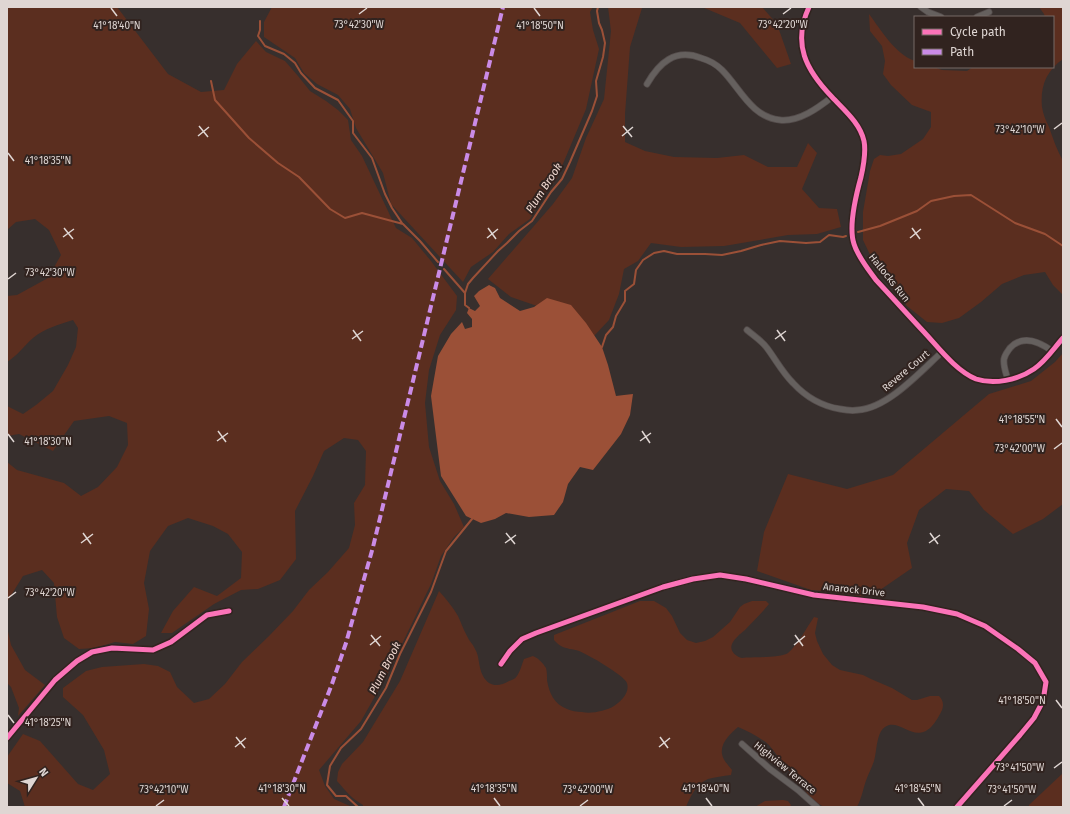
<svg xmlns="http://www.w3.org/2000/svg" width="1070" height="814" viewBox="0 0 1070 814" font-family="'Fira Sans',sans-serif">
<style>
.green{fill:#5b2e1f}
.water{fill:#9b5037}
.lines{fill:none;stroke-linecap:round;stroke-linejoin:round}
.stream{stroke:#9b5037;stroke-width:2}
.street-casing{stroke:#554d4c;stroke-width:7}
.street{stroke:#65605e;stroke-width:5.5}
.quiet{stroke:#ca8be6;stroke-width:4;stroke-dasharray:8 4;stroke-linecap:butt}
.cycleway-casing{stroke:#31231f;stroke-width:8}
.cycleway{stroke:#fb73b8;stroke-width:5}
.ticks{fill:none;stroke:#dfd6d3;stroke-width:1.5}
.labels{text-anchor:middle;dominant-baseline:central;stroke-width:4;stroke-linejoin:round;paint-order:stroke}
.street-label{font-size:10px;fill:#dfd6d3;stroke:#31231f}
.water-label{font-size:11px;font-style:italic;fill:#f0d8d0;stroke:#31231f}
.ticks-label{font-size:10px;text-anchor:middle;fill:#dfd6d3;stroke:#31231f;stroke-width:4;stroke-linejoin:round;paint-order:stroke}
</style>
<rect width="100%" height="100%" fill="#372f2d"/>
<!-- green -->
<path class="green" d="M7 7H117L168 74 201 92 224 90 237 64 256 41 266 52 285 61 298 76 310 91 326 101 338 110 348 120 351 140 362 156 396 228 412 238 431 261 457 296 456 310 440 335 429 370 425 403 429 447 440 481 454 504 464 527 454 537 441 556 431 584 387 675 361 721 319 770 325 786 334 799 350 806 351 807H25L20 791 7 783V757L23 734 40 741 78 784 93 790 110 774 104 750 83 715 63 697V688L86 671 102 667 144 664 158 666 170 672 177 687 194 703 209 699 225 684 242 662 269 636 293 611 309 590 328 572 349 548 355 525 354 503 365 485 366 451 358 440 344 438 324 451 313 476 295 511 296 559 280 580 258 589 241 590 214 604 172 633H161L173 611 194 587 217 596 241 578 242 552 228 534 213 526 188 518 168 526 150 551 144 583 149 609 146 636 133 644 115 642 95 648 79 649 64 638 57 617 54 583 42 570 23 576 7 602V547L8 545 7 536V462L17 470 64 483 81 496 98 487 117 467 128 445 127 423 109 416 74 421 53 451 19 434 7 436V406L23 414 36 405 53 391 68 365 76 347 78 328 73 320C58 325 45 328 33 338 24 346 17 356 7 362V296L17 295 48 278 61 255 49 230 35 219 16 222 7 230Z
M272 7H593L590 12 593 30 599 49 586 109 557 178 541 199 530 219 509 234 493 252 471 267 463 282 391 204 383 173 356 128 350 109 338 95 317 84 304 73 295 58 264 37V22Z
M608 7H649L642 8 630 47 625 114V142L645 151 674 157 717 158 744 155 768 167H797L808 143 817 153 802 189 819 208 837 209 841 227 817 234 788 235 724 246 681 247 651 243 638 261 624 269 619 294 609 320 594 336 540 307 511 297 488 279 553 204 572 178 586 138 604 99 611 31Z
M702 7H762L777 24 791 64 777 68 740 23Z
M1039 7H1063V59C1046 71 1040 87 1042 107 1043 114 1046 121 1049 127 1053 139 1057 150 1063 161V295L1053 285 1045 272 1024 275 1002 284 981 302 959 318 942 323 927 322 907 306 875 265 863 240V212L870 171 874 159 880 155 888 156 901 154 923 139 931 127V112L912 105 891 85 883 74 885 61 882 46 870 31 869 14C881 30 895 54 915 61V67H934L942 70 967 71 973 67H1053V17H1045L1044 14Z
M1063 353V504L1043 519 1013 534 984 510 969 491 946 489 919 510 907 543 912 568 880 590 863 597 836 592 811 590 757 571 764 532 788 474 847 489 893 475 989 394 1031 381 1055 362Z
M439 591C446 599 453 607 458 616 461 622 463 629 467 636 469 641 473 644 475 649 480 657 478 667 483 676 489 687 499 687 509 681 512 680 515 679 517 676 520 672 522 664 524 659L533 656C538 658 543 663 546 668 547 671 547 677 547 680 549 693 554 704 567 709 571 711 577 712 582 712 591 714 606 711 614 706 621 701 630 693 627 683 624 675 587 654 579 651 573 649 566 649 561 646 559 645 556 642 554 640V635L640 601H654L666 608 672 616 680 633 687 640 696 643 705 641 713 637 730 622 740 607 744 604 752 601H766L769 604C762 613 753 621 745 630 740 634 734 639 732 644 729 651 736 657 742 658 752 657 781 658 788 653 797 646 807 627 814 617L818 618 815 633 817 641 823 654 832 665 840 670 863 675 871 679 892 688 912 700H917L930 696H939C943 700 944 705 942 710 920 757 902 715 885 727 876 733 877 752 874 761 872 767 869 773 867 778 863 788 862 798 857 807 849 807 832 809 825 807 810 803 781 759 769 745 760 737 749 732 738 727 731 733 720 743 722 754 723 760 728 765 732 770L731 775C723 776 715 777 708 779 697 783 690 797 686 807H363V805C352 799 345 790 337 781L338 772 342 764 363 742 400 681Z
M7 627 11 645 25 670 45 685 18 716 19 708 11 687 7 683Z
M1063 773V807H1029V805Z
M783 800 788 801 791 805 790 807H755L765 801Z"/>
<!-- water -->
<path class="water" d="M489 285 495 288 500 298 520 311 534 307 547 298 571 305 586 323 602 347 608 365 616 396 624 395 633 394 630 415 621 434 593 470 580 467 568 484 563 502 554 515 529 517 506 513 495 519 481 523 466 516 441 476 431 396 438 356 451 334 462 322 465 329 472 327V319L467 313 469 308 475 311 480 306 474 296 479 291Z"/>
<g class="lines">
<!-- stream -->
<path class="stream" d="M260 21V30L258 36 265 46 284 54 295 63 301 73 315 88 338 100 353 121V133L372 158 385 194 392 208 402 223
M211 81 215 100 249 138 278 163 299 177 330 209 345 218 362 213 403 224 420 241 438 262
M858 232 880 226 917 211 931 201 954 196 971 195 1015 223 1045 234 1063 246
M444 269 465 293
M469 308 465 305V293L468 284 473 278 498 251 507 243 519 231 532 221 551 192 562 179 570 162 592 111 597 96 596 81 603 57 605 43 602 30 599 23 597 11 598 7
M602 347 606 335 613 327 616 316 625 301V291L634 284 636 270 643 260 654 253 664 251 677 254H705L722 255 741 251 761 245 780 241 806 243 820 242 829 235 843 237 846 236
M358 807 346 796H336L327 785 330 766 341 748 361 729 386 688 400 654 431 592 446 551 472 519"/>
<defs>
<path id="street" d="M809 7C792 44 806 70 832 97 844 110 860 123 864 141 866 151 863 168 861 177 856 195 848 226 854 244 858 257 868 269 876 280 892 297 908 315 924 332 938 347 956 371 976 379 994 385 1018 380 1034 369 1046 361 1054 348 1063 338
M921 7 928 12 941 17
M977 17 989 12
M647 84C659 63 675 48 701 58 708 60 716 64 722 70 740 88 751 117 780 120 799 122 818 108 832 97
M747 330C754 336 762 341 767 348 776 360 782 372 793 383 805 396 821 406 840 409 845 410 852 411 858 410 888 408 920 372 942 352
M1008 380C1006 373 1003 366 1004 359 1005 354 1008 351 1010 348 1023 334 1040 342 1052 351
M501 664 510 651 522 639 536 633 663 587 693 579 720 575 746 579 814 595 923 607 957 614 985 626 1018 649 1035 663 1046 682 1043 701 1034 718 1020 735 957 807
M7 738 55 680 77 661 92 652 112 648 153 650 171 642 207 615 229 611
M742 744 770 769 798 790 817 807"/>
</defs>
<!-- street casing -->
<use href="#street" class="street-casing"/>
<!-- street -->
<use href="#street" class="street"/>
<!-- quiet -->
<path class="quiet" d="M284 807 332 684 346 643 373 547 503 7"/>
<defs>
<path id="cycleway" d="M809 7C792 44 806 70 832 97 844 110 860 123 864 141 866 151 863 168 861 177 856 195 848 226 854 244 858 257 868 269 876 280 892 297 908 315 924 332 938 347 956 371 976 379 994 385 1018 380 1034 369 1046 361 1054 348 1063 338
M501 664 510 651 522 639 536 633 663 587 693 579 720 575 746 579 814 595 923 607 957 614 985 626 1018 649 1035 663 1046 682 1043 701 1034 718 1020 735 957 807
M7 738 55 680 77 661 92 652 112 648 153 650 171 642 207 615 229 611"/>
</defs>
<!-- cycleway casing -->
<use href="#cycleway" class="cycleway-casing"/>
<!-- cycleway -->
<use href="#cycleway" class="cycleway"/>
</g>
<!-- ticks -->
<path class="ticks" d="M111 8 117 16M534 8 540 16M359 14 367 8M783 14 791 8M199 126 208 137M623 126 632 137M1054 129 1062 123M198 136 209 127M622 136 633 127M8 153 14 161M64 228 73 239M488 228 496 239M912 228 920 239M63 237 74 229M487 238 498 229M910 238 921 229M8 279 16 273M353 330 361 341M777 330 785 341M352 339 363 331M775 339 786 331M1056 419 1062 427M218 431 226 442M642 431 650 443M8 434 14 442M217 441 228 433M640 441 651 433M1054 449 1062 443M83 533 91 544M506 533 515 544M930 533 938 544M81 543 93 534M505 543 516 535M929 543 940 535M8 598 16 592M371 635 380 646M795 635 803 646M370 645 381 636M794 645 805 636M1056 700 1062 708M8 715 14 723M236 737 245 748M660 737 668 748M235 747 246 738M659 747 670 738M1054 768 1062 762M282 798 289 806M494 798 500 806M706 798 712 806M918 798 924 806M156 806 164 800M580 806 588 800M1004 806 1012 800"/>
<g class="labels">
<!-- street labels -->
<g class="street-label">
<text transform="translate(889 278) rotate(51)">Hallocks Run</text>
<text transform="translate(906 371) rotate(-40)">Revere Court</text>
<text transform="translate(854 590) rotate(6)">Anarock Drive</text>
<text transform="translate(785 768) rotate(39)">Highview Terrace</text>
</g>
<!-- water labels -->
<g class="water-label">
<text transform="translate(544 188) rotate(-57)">Plum Brook</text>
<text transform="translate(385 668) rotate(-63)">Plum Brook</text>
</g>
</g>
<g class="ticks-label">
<text x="359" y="28">73°42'30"W</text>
<text x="783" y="28">73°42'20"W</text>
<text x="117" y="29">41°18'40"N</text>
<text x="540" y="29">41°18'50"N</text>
<text x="1020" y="133">73°42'10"W</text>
<text x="48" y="164">41°18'35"N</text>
<text x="50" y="276">73°42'30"W</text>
<text x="1022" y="423">41°18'55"N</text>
<text x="48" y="445">41°18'30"N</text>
<text x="1020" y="452">73°42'00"W</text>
<text x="50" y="596">73°42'20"W</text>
<text x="1022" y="704">41°18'50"N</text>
<text x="48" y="726">41°18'25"N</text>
<text x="1020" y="771">73°41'50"W</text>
<text x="282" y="792">41°18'30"N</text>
<text x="494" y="792">41°18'35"N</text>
<text x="706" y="792">41°18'40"N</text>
<text x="918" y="792">41°18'45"N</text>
<text x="164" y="793">73°42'10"W</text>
<text x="588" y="793">73°42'00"W</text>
<text x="1012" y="793">73°41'50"W</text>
</g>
<!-- border -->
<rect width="1070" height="814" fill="none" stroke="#dfd6d3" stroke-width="16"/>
<!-- legend -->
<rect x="914" y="16" width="140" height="52" fill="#31231f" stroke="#776b67"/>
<rect x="922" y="29" width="20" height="6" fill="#fb73b8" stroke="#776b67"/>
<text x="950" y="36" font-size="12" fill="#dfd6d3">Cycle path</text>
<rect x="922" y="49" width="20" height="6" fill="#ca8be6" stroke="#776b67"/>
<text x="950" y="56" font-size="12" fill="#dfd6d3">Path</text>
<!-- north arrow -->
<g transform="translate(36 778) rotate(53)" stroke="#31231f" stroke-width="3" paint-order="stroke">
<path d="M0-3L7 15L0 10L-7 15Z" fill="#dfd6d3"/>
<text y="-6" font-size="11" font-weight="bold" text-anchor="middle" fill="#dfd6d3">N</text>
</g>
</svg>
